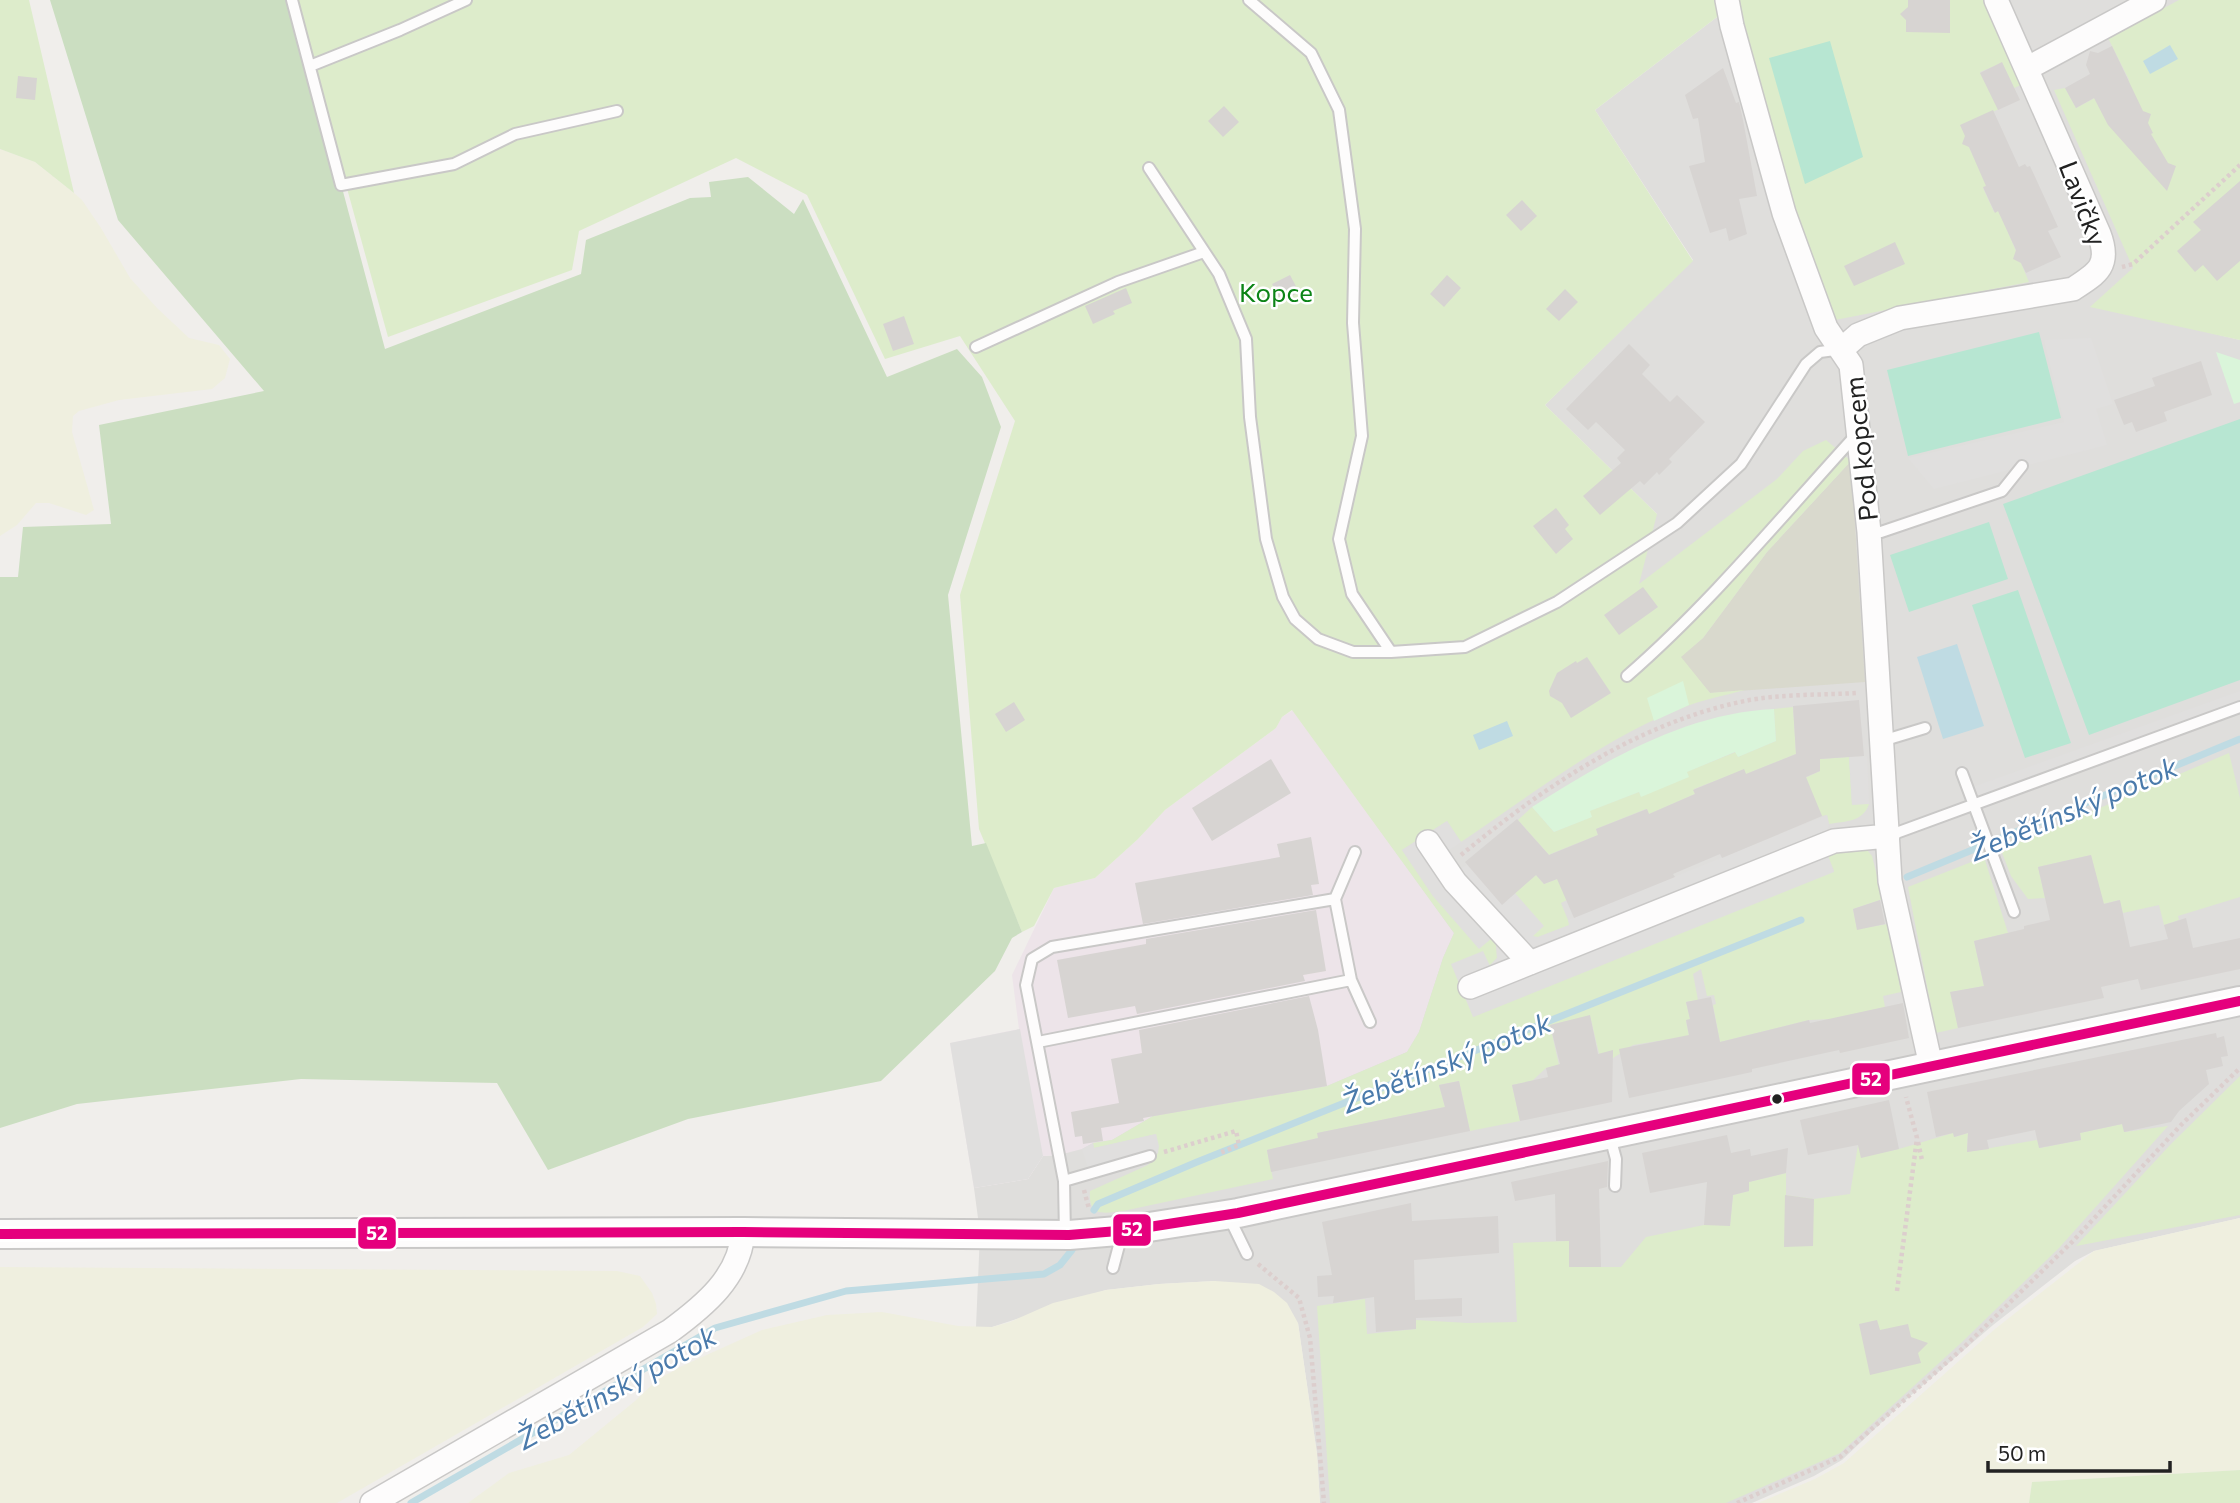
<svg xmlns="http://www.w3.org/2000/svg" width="2240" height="1503" viewBox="0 0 2240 1503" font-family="Commissioner,sans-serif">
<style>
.residential{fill:#dfdedc}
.industrial{fill:#ede4e9}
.construction{fill:#d9d9cd}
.farmland{fill:#efefdf}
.grass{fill:#ddeccb}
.forest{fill:#cbdec1}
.park{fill:#daf5da}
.pitch{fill:#b7e6d2}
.parking{fill:#e0dfde}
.water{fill:#bfdbe3}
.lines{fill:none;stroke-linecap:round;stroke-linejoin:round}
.stream{stroke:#bfdbe3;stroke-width:7}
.building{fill:#d7d4d2}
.service-casing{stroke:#c9c8c7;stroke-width:14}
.minor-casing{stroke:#c9c8c7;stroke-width:26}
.tertiary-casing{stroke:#c9c8c7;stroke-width:32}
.path{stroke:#dccecd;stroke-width:4.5;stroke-dasharray:3.5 3.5;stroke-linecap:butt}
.service{stroke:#fdfcfc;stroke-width:10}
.minor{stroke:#fdfcfc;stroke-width:23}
.tertiary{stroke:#fdfcfc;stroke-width:28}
.bus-1-casing{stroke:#fff;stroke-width:16}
.bus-1{stroke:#e5007d;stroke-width:10}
.bus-dot{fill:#222;stroke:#fff;stroke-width:2.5}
.labels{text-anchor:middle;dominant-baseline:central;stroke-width:5;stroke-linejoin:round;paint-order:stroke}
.street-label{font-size:26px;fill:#222;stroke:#fff}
.park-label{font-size:26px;fill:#0c8416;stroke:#fff}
.water-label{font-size:28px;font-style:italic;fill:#4a7aab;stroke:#fff}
.line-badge{stroke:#fff;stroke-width:2.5}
.badge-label{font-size:19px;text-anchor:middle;font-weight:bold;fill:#fff}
</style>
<rect width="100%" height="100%" fill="#f0eeeb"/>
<!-- residential -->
<path class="residential" d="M1718 0H2240L2186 327 2240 340V1218L2094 1251 2075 1261 1993 1325 1902 1403 1842 1460 1814 1476 1752 1503H1320L1317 1454 1298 1323 1215 1281 1159 1284 1106 1290 992 1327H976L980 1233 974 1188 1028 1179 1043 1156 1059 1155 1293 710 1657 514 1545 405 1693 260 1595 110 1721 14Z"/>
<!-- industrial -->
<path class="industrial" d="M1293 710 1454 933 1443 958 1419 1032 1407 1052 1327 1086 1153 1116 1112 1140 1093 1143 1082 1149 1059 1155 1043 1156 1028 1179 974 1188 950 1043 1019 1029 1012 975 1054 888 1095 878 1138 839 1165 810 1276 728 1282 717Z"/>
<!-- construction -->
<path class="construction" d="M1851 461 1865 682 1710 693 1680 657 1703 638 1767 552Z"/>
<!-- farmland -->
<path class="farmland" d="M0 149 35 162 74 193 82 200 101 228 130 278 157 308 189 338 219 345 230 359 225 378 212 389 119 400 79 411 73 416 72 432 94 510 86 515 49 503H36L17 525 0 536Z
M2240 1218V1470L2032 1482 2029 1503H1758L1815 1479 1844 1463 1995 1329 2094 1251Z
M0 1267 617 1271 640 1276 652 1293 656 1304 657 1314 643 1327 337 1503H0Z
M1215 1281 1259 1284 1274 1292 1287 1303 1298 1323 1317 1454 1320 1503H468L509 1473 569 1455 635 1401 657 1380 680 1367 762 1330 827 1315 882 1312 958 1326 992 1327 1010 1322 1053 1303 1106 1290 1159 1284Z"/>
<!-- grass -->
<path class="grass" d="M0 0H29L74 193 35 162 0 149Z
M295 0H1718L1721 14 1595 110 1693 261 1545 405 1657 514 1639 584 1777 479 1803 451 1826 440 1851 461 1767 552 1703 638 1681 657 1710 693 1745 690C1726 695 1706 699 1687 706 1605 737 1534 793 1461 842L1447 821 1402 850 1433 896 1479 948 1492 938 1496 943 1497 958 1489 966 1473 1017 1834 871 1827 854 1854 848 1868 851 1872 856 1883 899 1853 909 1857 929 1888 924 1901 992 1883 996 1885 1007 1832 1019 1809 1020 1720 1042 1713 1005 1716 1004 1714 995 1707 996 1701 969 1693 974 1698 1000 1686 1002 1690 1019 1686 1021 1689 1036 1633 1045 1610 1060 1601 1062 1590 1016 1550 1025 1559 1065 1546 1068 1532 1081 1512 1085 1520 1121 1470 1131 1459 1081 1439 1085 1445 1107 1318 1133V1138L1267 1150 1273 1179 1123 1211C1104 1213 1088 1218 1090 1191L1148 1165 1158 1153 1156 1134 1094 1148 1093 1143 1112 1140 1153 1116 1327 1086 1407 1052 1419 1032 1443 958 1454 933 1292 710 1282 717 1276 728 1165 810 1138 839 1095 878 1054 888 1034 926 1022 932 979 829 960 595 1015 421 960 336 885 359 807 195 736 158 579 231 572 270 388 337Z
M1734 0H1983L2021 85 2014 88 2002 63 1980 72 1999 109 1971 122 1963 142 1969 147 1987 185 1983 188 1994 212 1999 211 2029 282 1835 320 1795 210Z
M2179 0H2240V340L2090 307 2133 268 2054 90 2065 88 2076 108 2129 80 2108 38Z
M1793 707 1796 754 1746 774 1743 770 1694 789 1695 794 1649 814 1646 809 1596 829 1598 835 1553 853 1549 855 1518 820 1532 807 1554 832 1591 817 1589 811 1639 792 1641 796 1688 777 1686 772 1736 752 1738 757 1776 741 1774 709Z
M2229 753 2240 798V897L2178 916 2179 920 2164 925 2159 905 2123 913 2119 900 2071 912 2097 880 2091 855 2038 867 2045 898 2028 899 2011 876 2001 850Z
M1849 757 1852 804H1869C1863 822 1846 821 1829 824L1827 815 1822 816 1805 778 1820 771V759Z
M1984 857 2008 933 1974 941 1984 986 1951 992 1958 1028 1936 1033 1908 887Z
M1536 875 1544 884 1560 878 1567 900 1561 903 1570 925 1538 937H1532L1515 893Z
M2240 1076V1215L2076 1246 2171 1144Z
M2122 1124 2125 1132 2168 1126 2059 1248 1961 1343 1840 1453 1726 1503H1330L1317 1306 1365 1299 1367 1334 1416 1329V1320L1468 1323 1517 1322 1513 1243 1569 1241V1267H1621L1646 1237 1704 1225H1730L1733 1195 1749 1191V1182L1786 1173V1195L1814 1199 1850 1194 1858 1145 1861 1157 1899 1149 1953 1133 1955 1137 1968 1133 1967 1152 2037 1140 2040 1148 2081 1140 2080 1133Z
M2240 1470V1503H2029L2032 1482Z"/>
<!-- forest -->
<path class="forest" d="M50 0H292L385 349 581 274 586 240 690 198 711 197 709 182 748 177 794 214 803 199 887 377 957 349 982 377 1001 427 948 595 972 846 986 843 1022 932 1012 938 995 971 881 1081 688 1119 548 1170 497 1083 301 1079 77 1104 0 1128V577H18L23 527 111 524 99 425 264 391 118 220Z"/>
<!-- park -->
<path class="park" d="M2216 352 2240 360V402L2234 404Z
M1683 681 1689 705 1654 721 1647 698Z
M1774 709 1776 741 1738 757 1735 752 1687 772 1689 777 1641 797 1639 792 1590 811 1592 817 1554 832 1532 807C1605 761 1685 713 1774 709Z"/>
<!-- pitch -->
<path class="pitch" d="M1830 41 1863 157 1805 184 1769 58Z
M2039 332 2061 418 1908 456 1887 370Z
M2240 419V680L2089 735 2003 504Z
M1989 522 2008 579 1909 612 1890 555Z
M2018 590 2071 743 2025 758 1972 605Z"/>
<!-- parking -->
<path class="parking" d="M2091 338 2113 404 2096 409 2107 445 1934 489 1908 458 2064 422 2044 340Z
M2240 691V708L1979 803 1973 787Z
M1867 756 1869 804 1852 805 1849 757Z
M1827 815 1829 824 1824 845 1834 872 1473 1017 1451 964 1483 951 1490 966 1497 958 1496 943 1492 938 1479 949 1433 896 1402 850 1447 821 1461 842 1448 851 1460 869 1467 865 1484 884 1515 893 1544 926 1533 936 1538 937 1569 925 1568 920Z
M1020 1029 1043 1156 1028 1179 974 1188 950 1043Z
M1156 1134 1159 1146 1158 1153 1090 1174 1082 1149 1093 1143 1094 1148Z"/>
<!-- water -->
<path class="water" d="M2170 45 2178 59 2150 74 2143 61Z
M1957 644 1984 726 1943 739 1917 657Z
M1507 721 1513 736 1479 750 1473 735Z"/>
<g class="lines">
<!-- stream -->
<path class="stream" d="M1907 877 2240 739
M1094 1210 1098 1204 1197 1162 1801 920
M411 1503 715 1328 846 1291 1044 1274 1060 1265 1072 1250"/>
</g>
<!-- building -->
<path class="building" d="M1908 0H1950V33L1906 32V20L1900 14 1908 7Z
M2112 46 2143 111 2151 114 2148 123 2153 133 2151 134 2168 163 2176 166 2167 191 2108 125 2094 98 2076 108 2065 88 2090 74 2086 65 2090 51 2098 53Z
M2002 62 2020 100 1998 110 1980 73Z
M1723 68 1736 103 1739 102 1743 120 1757 196 1739 199 1747 234 1729 241 1726 228 1710 233 1689 166 1705 162 1698 118 1693 119 1685 95Z
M18 76 37 78 35 100 16 98Z
M1224 106 1239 122 1223 137 1208 121Z
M1993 110 2019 167 2025 164 2027 167 2030 166 2058 227 2048 231 2061 257 2026 273 2021 263 2013 259 2016 250 1998 211 1995 213 1983 187 1986 186 1969 147 1962 144 1965 136 1960 125Z
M2240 181V261L2217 281 2203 265 2195 272 2177 251 2201 230 2193 222Z
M1522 200 1537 216 1521 231 1506 215Z
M1895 242 1905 264 1854 286 1844 266Z
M1290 275 1299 292 1282 302 1272 284Z
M1447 275 1461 288 1444 307 1430 294Z
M1126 288 1132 303 1113 311 1115 314 1093 324 1085 306Z
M1565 289 1578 302 1559 321 1546 309Z
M904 316 914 344 893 351 883 324Z
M1629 344 1650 365 1642 374 1670 402 1677 395 1705 422 1669 459 1672 462 1659 475 1657 472 1644 485 1640 481 1600 515 1583 496 1621 463 1617 458 1625 450 1596 422 1588 430 1566 409Z
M2201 361 2212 395 2164 412 2167 421 2136 432 2132 422 2124 425 2114 400 2155 386 2152 378Z
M1556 508 1569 525 1565 529 1573 539 1556 554 1533 526Z
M1643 587 1658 607 1619 635 1604 615Z
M1587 657 1611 693 1571 718 1562 703 1550 696 1549 691 1557 673 1576 661 1577 663Z
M1859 700 1864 756 1820 759V771L1806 777 1822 816 1722 858 1720 854 1673 874 1675 877 1574 918 1557 879 1544 884 1536 875 1502 905 1465 862 1517 819 1549 855 1598 835 1596 829 1647 809 1649 814 1695 794 1693 790 1744 769 1746 774 1796 754 1793 706Z
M1014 702 1025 720 1006 732 995 714Z
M1271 759 1291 793 1212 841 1192 808Z
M1311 837 1319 884 1311 885 1313 895 1143 924 1135 883 1280 857 1277 844Z
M2091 855 2104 904 2120 900 2130 947 2168 939 2164 925 2186 918 2193 948 2240 938V969L2141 990 2138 979 2101 987 2104 998 1958 1028 1950 992 1984 986 1974 941 2024 929V926L2050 920 2038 867Z
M1880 900 1885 924 1857 930 1853 909Z
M1316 910 1326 971 1303 975 1305 981 1137 1014 1135 1006 1068 1018 1057 960 1146 944V939Z
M1309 996 1318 1030 1327 1086 1143 1118 1144 1121 1101 1128 1103 1141 1083 1144 1082 1136 1075 1137 1071 1112 1119 1103 1111 1059 1142 1053 1139 1030Z
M1711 997 1720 1042 1809 1020 1810 1023 1903 1003 1909 1038 1840 1053 1839 1050 1752 1069V1072L1715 1080 1629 1098 1619 1049 1689 1035 1686 1020 1690 1019 1686 1002Z
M1590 1015 1598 1054 1613 1050 1612 1102 1520 1121 1512 1085 1548 1077 1546 1068 1560 1064 1550 1025Z
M2216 1033 2217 1038 2224 1036 2228 1056 2221 1057 2223 1066 2206 1070 2209 1084 2179 1111 2171 1122 2124 1132 2122 1124 2080 1133 2081 1140 2039 1148 2035 1130 1987 1140 1989 1149 1967 1152 1968 1133 1954 1137 1953 1133 1936 1137 1927 1092Z
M1459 1081 1470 1131 1271 1172 1267 1150 1318 1138 1317 1133 1445 1107 1439 1085Z
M1889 1100 1899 1149 1861 1158 1858 1145 1808 1155 1800 1120Z
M1727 1135 1731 1153 1750 1149 1751 1156 1788 1148 1786 1173 1749 1182V1191L1733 1195 1730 1226 1704 1225 1707 1182 1650 1193 1642 1153Z
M1608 1161 1607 1187 1599 1189 1601 1267H1569V1241H1556L1555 1194 1515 1201 1511 1182Z
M1785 1195 1814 1199 1813 1246 1784 1247Z
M1411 1203 1412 1221 1498 1216 1499 1253 1414 1260 1415 1300 1462 1298V1316L1416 1318V1329L1376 1332 1374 1297 1333 1303 1334 1296 1318 1297 1317 1276 1332 1275 1322 1222Z
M1877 1320 1880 1330 1908 1324 1911 1337 1928 1343 1918 1353 1921 1363 1870 1375 1859 1324Z"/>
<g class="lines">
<defs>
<path id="service" d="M292 0 341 185 454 164 515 134 617 111
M1249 0 1311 53 1339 110 1355 229 1353 323 1362 436 1339 539 1352 594 1391 652 1465 647 1557 602 1677 523 1741 464 1806 364 1820 352 1842 349
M310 66 400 30 466 0
M1149 168 1219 274 1246 339 1250 417 1266 539 1283 597 1295 619 1318 639 1353 652H1391
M976 347 1118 282 1204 252
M1869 532H1881L2002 491 2022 466
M1627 676C1711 603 1781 517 1856 435
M1882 741 1925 728
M1962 773 2014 912
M1888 836 2240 707
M1355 852 1335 899 1351 980 1370 1022
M1038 1042 1351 980
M1610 1137 1616 1159 1615 1186
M1064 1181 1150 1156
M1229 1217 1247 1254
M1065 1235 1064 1181 1026 985 1032 959 1052 947 1335 899
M1113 1268 1122 1234"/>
<path id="minor" d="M1727 0 1732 26 1784 213 1826 328 1851 365 1869 532 1890 881 1931 1066
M2028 68 2154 0
M1842 349 1858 335 1900 318 2073 289C2098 273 2111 265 2099 234L1996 0
M1428 842 1455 882 1530 963
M1470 987 1834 841 1888 836
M372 1503 670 1331C704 1306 740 1277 743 1232"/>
<path id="tertiary" d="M0 1234 743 1232 1069 1235 1130 1230 1238 1213 2240 1001"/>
</defs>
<!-- service casing -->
<use href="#service" class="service-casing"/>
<!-- minor casing -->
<use href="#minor" class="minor-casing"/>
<!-- tertiary casing -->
<use href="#tertiary" class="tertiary-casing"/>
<!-- path -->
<path class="path" d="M2122 267 2133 264 2240 165
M1461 855C1544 787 1637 723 1745 701 1777 694 1823 695 1857 693
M1918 1142 1922 1160
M1164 1152 1236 1131 1239 1145 1220 1153
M1084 1190 1089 1209
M1258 1264 1299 1298 1310 1338 1324 1503
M1897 1291 1917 1138 1906 1097
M1737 1503 1840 1457 1963 1348 2073 1241 2181 1125 2240 1068"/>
<!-- service -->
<use href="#service" class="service"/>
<!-- minor -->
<use href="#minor" class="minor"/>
<!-- tertiary -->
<use href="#tertiary" class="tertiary"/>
<defs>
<path id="bus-1" d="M0 1234 743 1232 1069 1235 1130 1230 1238 1213 2240 1001"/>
</defs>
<!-- bus-1 casing -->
<use href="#bus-1" class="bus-1-casing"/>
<!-- bus-1 -->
<use href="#bus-1" class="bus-1"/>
</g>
<!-- markers -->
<circle class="bus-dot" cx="1777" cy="1099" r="6"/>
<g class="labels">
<!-- street labels -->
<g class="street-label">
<text transform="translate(2084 203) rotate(69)">Lavičky</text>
<text transform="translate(1860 449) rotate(-96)">Pod kopcem</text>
</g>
<!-- park labels -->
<g class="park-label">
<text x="1276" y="291">Kopce</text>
</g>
<!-- water labels -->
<g class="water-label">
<text transform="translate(2073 808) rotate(-23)">Žebětínský potok</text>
<text transform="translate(1446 1062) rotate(-22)">Žebětínský potok</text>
<text transform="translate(616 1387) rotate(-29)">Žebětínský potok</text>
</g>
</g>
<g class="line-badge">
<rect x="1851" y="1062" width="40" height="34" rx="7" fill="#e5007d"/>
<rect x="1112" y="1213" width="40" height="34" rx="7" fill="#e5007d"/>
<rect x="357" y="1216" width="40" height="34" rx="7" fill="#e5007d"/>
</g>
<g class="badge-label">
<text x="1871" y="1086">52</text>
<text x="1132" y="1236">52</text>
<text x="377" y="1240">52</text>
</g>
<!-- scale -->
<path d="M1988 1461v10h182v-10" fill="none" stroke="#222222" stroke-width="3.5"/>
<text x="1998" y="1461" font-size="21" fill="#222222" stroke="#ffffff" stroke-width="5" paint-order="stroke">50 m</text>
</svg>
